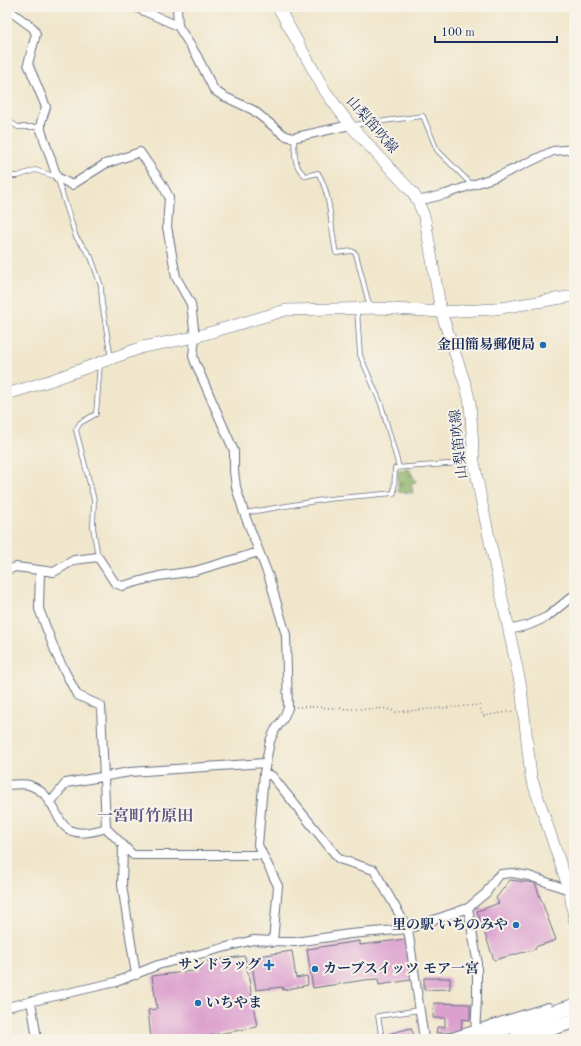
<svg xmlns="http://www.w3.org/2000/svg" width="581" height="1046" viewBox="0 0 581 1046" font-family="'Old Standard TT','Noto Serif JP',serif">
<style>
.forest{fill:url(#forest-firs);stroke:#547063}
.building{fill:#dca0cf}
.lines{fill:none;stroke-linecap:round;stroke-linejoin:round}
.lane-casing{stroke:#666f84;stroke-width:5.5}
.street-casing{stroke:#666f84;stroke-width:10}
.secondary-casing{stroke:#666f84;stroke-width:12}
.highway-casing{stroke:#666f84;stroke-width:16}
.path{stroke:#666f84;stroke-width:1.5;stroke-dasharray:1 3;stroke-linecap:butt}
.lane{stroke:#fff;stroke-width:4}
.street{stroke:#fff;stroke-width:8}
.secondary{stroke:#fff;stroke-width:11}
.highway{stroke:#fff;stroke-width:14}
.poi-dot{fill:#1f6fb2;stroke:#f7f3e8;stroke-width:1.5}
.labels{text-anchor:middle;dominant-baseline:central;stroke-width:4;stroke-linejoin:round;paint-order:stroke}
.street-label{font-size:14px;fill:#1b2f5e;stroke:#f7f3e8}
.poi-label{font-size:14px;font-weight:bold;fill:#1b2f5e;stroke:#f7f3e8;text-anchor:end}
.quarter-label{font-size:16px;font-weight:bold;fill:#5f5786;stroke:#f7f3e8}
</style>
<defs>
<pattern id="forest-firs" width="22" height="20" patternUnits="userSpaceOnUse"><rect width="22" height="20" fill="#8cb268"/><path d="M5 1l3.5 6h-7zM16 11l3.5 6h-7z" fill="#729159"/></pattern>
</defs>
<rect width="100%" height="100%" fill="#f7f3e8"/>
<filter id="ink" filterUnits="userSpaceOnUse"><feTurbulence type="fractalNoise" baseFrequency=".025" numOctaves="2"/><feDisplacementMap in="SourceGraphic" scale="8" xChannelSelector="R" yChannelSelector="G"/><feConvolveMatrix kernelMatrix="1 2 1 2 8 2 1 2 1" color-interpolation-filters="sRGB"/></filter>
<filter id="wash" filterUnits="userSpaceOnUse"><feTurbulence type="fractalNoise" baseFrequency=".012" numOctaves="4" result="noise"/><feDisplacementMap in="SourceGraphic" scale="16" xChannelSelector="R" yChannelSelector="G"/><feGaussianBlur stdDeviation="0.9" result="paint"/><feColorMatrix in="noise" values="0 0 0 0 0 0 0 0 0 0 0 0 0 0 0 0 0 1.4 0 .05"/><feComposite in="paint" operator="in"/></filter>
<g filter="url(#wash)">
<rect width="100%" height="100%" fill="#f0e6cb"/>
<!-- forest -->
<path class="forest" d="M409 469 416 482 411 483 413 493 398 492V470Z"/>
<g id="blocks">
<!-- building -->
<path class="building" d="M510 880 535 883 556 940 535 947 536 949 494 960 477 911 499 903 496 898Z
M406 939 411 980 379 985 378 979 364 980 313 988 307 949 360 941V945Z
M292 951 296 978 307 976 308 985 283 990 282 987 256 990 251 957Z
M245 956 257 1027 191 1039H169V1036L151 1039 148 1010 157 1009 152 976 201 970 200 962Z
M424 978H450V989L424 990Z
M434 1003 470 1004V1020L462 1019 461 1033H436L437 1027H445V1018H433Z
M411 1028 414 1035 411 1036 412 1039H390L388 1034Z"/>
</g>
</g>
<g filter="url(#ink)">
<use href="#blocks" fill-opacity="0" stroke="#666f84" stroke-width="1"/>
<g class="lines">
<defs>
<path id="lane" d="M7 120 18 127H41
M353 125 423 116 437 150 471 184
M294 138C295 152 293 168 306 176L318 173C332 196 330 227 336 253L352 251 356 254 370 308
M7 176H18L35 170 57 177 76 237 91 257 101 286 102 303 111 358
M357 310 360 355 381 404 399 467
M244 513 328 499 394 493 395 468 474 462
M98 557 93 527 94 500 76 430 80 423 96 414 100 364
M382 1039 378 1016 420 1010"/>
<path id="street" d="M135 7 178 26
M177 7 178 26 197 56 214 90 223 96 253 110 284 135 292 138 350 125
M7 9 33 28 36 34 28 64 46 107 41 122V130L57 177 72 185 105 164 140 152 162 184 169 197 167 227 176 277 191 304 195 337 193 356 195 362 234 451V471L236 487 244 513 269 577 286 635 288 708 283 719 275 730 270 741 264 773 258 845 278 886 273 942
M418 201 446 194 501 175 553 151 574 149
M7 570 16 567 54 572 74 560 98 557 115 583 122 586 159 576 195 571 259 552
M40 571 39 609 57 656 77 695 101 706 106 828 133 855H262
M509 630 529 625 547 617 574 595
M264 773 272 776 339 859 374 870 408 929 424 1039
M7 785C13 785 23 783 29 785 69 799 45 848 106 828
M50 803 66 783 130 772 265 763
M123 846 122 885 136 975
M468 908 477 959V997L475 1035
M31 1001 37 1039
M7 1007 116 982 158 965 253 940 295 942 350 934 408 929 468 908 486 893 496 878 501 874 512 873 529 876 572 891
M445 1039 548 1007"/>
<path id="secondary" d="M278 7 325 91 350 125 413 193 418 201 425 219 441 312 466 386 470 403 474 462 482 504 521 687 531 777 570 892 574 919
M7 394 52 380 143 347 195 337 286 310 380 308 441 312 495 309 574 296"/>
<path id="highway" d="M471 1039 574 1006
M516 1039 574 1021"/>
</defs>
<!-- lane casing -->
<use href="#lane" class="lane-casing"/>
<!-- street casing -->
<use href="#street" class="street-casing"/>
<!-- secondary casing -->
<use href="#secondary" class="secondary-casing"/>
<!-- highway casing -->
<use href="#highway" class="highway-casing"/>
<!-- path -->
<path class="path" d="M296 707C317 706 338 709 359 709 372 710 385 706 396 712L479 705 483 716 514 711"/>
<!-- lane -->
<use href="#lane" class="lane"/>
<!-- street -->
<use href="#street" class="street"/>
<!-- secondary -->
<use href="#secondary" class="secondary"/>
<!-- highway -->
<use href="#highway" class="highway"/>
</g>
</g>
<!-- markers -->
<g class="poi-dot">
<circle cx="543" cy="345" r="4"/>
<circle cx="516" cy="925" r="4"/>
<path d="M267 959h4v4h4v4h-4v4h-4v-4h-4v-4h4z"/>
<circle cx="315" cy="969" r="4"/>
<circle cx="198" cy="1003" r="4"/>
</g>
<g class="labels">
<!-- street labels -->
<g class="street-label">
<text transform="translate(372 125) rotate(49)">山梨笛吹線</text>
<text transform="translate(459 444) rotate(-96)">山梨笛吹線</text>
</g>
<!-- poi labels -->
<g class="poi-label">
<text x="535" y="345">金田簡易郵便局</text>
<text x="508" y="925">里の駅 いちのみや</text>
<text x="261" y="965">サンドラッグ</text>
<text x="323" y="969" text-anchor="start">カーブスイッツ モア一宮</text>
<text x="206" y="1003" text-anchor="start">いちやま</text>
</g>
<!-- quarter labels -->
<g class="quarter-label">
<text x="145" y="817">一宮町竹原田</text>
</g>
</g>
<!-- margin -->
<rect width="581" height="1046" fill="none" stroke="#f7f3e8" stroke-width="24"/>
<!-- scale -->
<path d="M435 36v6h122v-6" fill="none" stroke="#1b2f5e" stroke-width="2"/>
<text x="441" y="36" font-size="12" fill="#1b2f5e" stroke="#f7f3e8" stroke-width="3" paint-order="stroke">100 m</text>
</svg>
